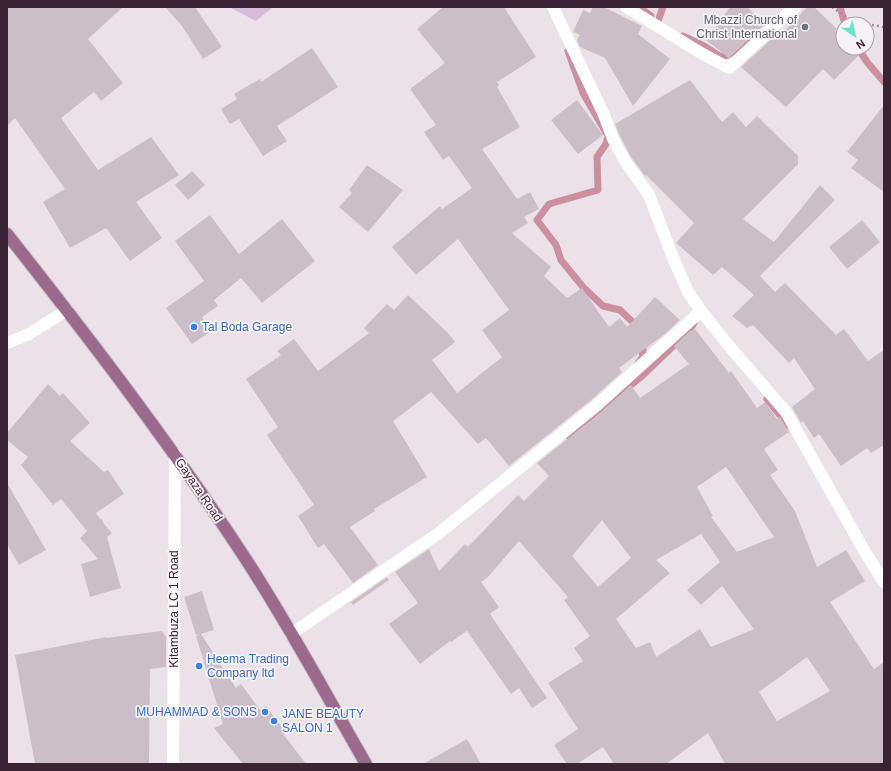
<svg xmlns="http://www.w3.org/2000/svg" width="891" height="771" viewBox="0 0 891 771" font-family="Arial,sans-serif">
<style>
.green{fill:#d5bcda}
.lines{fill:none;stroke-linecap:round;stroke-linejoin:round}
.stream{stroke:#cb8fa0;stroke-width:7}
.building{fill:#cbbec9;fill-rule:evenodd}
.primary-casing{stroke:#c8c1c6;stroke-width:14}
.path{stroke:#ab85a2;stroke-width:2.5;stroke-dasharray:2 3;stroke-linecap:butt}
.street{stroke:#fff;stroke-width:12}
.primary{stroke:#9c6a8d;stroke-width:12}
.worship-dot{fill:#6b7280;stroke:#f7f2f7;stroke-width:1.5}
.shop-dot{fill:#3f7fe0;stroke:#f7f2f7;stroke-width:1.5}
.labels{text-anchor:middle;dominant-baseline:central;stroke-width:3.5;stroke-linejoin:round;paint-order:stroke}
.worship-label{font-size:12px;fill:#5b616d;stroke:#f7f2f7;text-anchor:end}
.shop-label{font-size:12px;fill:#366cbe;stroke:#f7f2f7;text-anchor:start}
.street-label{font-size:12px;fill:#3a2333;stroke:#f7f2f7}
</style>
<rect width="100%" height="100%" fill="#ebe2e9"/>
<!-- green -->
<path class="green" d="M229 7H273L256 21Z"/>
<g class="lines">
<!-- stream -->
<path class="stream" d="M639 7 651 16
M840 7 845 24
M658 21 663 7
M683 36 704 46 721 57 731 54 749 43
M858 48 867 62 884 82
M568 51 583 93 608 136 606 144 597 157 598 190 549 204 537 220 556 245 561 260 583 287 603 306 620 310 638 327
M638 363 642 358 644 341
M767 399 788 425
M570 438 586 422 643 375 688 332 694 323"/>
</g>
<!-- building -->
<path class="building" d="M7 7H123L88 39 123 83 101 101 94 92 61 118 98 170 151 137 179 175 136 202 162 238 130 261 106 228 70 248 43 202 65 189 15 118 7 126Z
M165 7H195L222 47 203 59 182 26Z
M443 7H504L536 57 497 82 499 85 497 87 520 127 482 149 517 199 530 192 539 209 524 217 528 223 512 233 551 267 544 276 567 298 582 288 609 327 620 318 627 327 655 297 680 320 665 334 619 368 622 372 591 400 509 466 486 438 478 444 431 392 393 421 427 477 374 509 375 511 350 527 378 565 353 583 324 544 318 548 298 516 314 505 267 435 278 427 246 379 281 355 277 351 294 339 318 371 369 333 364 328 387 304 394 310 408 295 448 333 455 342 432 360 457 393 502 357 482 330 509 310 458 239 416 275 392 247 440 206 442 209 472 188 449 156 443 160 424 132 436 125 410 89 445 63 417 29Z
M593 7H604L642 26 638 34 670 59 633 106 605 58 580 47 577 40 580 35 573 32 583 10 590 13Z
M730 7H747L765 24 729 58 706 40Z
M807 7H814L837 29 835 31 843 39V48H852L859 55 834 80 823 69 786 107 741 67 777 34 779 37Z
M312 48 338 87 277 126 287 141 263 156 239 119 230 124 221 109 237 99 234 94 260 79 261 82Z
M690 80 722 122 733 112 746 127 757 116 798 156V164L743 219 774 242 820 185 835 200 760 276 775 292 785 283 836 335 844 329 868 361 884 350V445L871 453 867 448 841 466 819 434 814 438 803 421 801 423 792 407 815 389 794 358 789 363 753 325 747 328 732 316 754 295 722 267 713 275 676 243 694 223 646 175 645 176 631 157 620 136 615 124Z
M577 100 603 135 578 154 551 120Z
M884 105V192L851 168 858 160 847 152Z
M367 165 403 190 368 232 339 207 352 193 349 190Z
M192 171 205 185 188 200 175 185Z
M210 215 239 254 282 219 315 261 262 303 241 278 214 300 218 306 202 317 211 331 192 344 166 308 204 281 175 241Z
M862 220 880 242 847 269 829 247Z
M695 329 729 373 731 371 757 408 765 402 777 419 780 417 789 432 764 449 778 470 770 475 795 511 817 567 846 550 865 581 830 602 874 669 884 662V764H725L708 733 666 764H614L603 747 577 764H567L554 745 578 729 548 683 583 661 574 648 590 636 564 600 568 597 519 541 488 577 481 582 499 607 490 614 547 698 532 708 519 688 511 694 467 631 451 642 450 641 420 664 389 624 418 603 395 572 429 549 439 571 465 544 468 547 518 495 524 501 549 476 537 463 601 412 631 385 640 398 689 364 674 346 691 330 693 331ZM726 467 774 537 737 552 711 517 713 516 697 487ZM602 520 631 558 598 587 572 556ZM701 534 720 562 687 590 701 605 722 586 754 629 711 647 700 629 656 657 650 642 636 648 616 619 670 573 656 560ZM807 657 830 691 777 721 759 692Z
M48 384 60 396 63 393 90 423 70 441 104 472 108 470 124 494 96 513 101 520 102 519 103 523 112 533 107 537 121 588 90 597 81 564 98 559 80 538 87 531 61 499 53 505 21 465 28 457 7 440V433Z
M7 483 46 550 19 565 7 544Z
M387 577 389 580 353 605 351 602Z
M202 591 214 630 201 634 236 688 241 684 260 710 266 706 286 733 284 735 306 764H243L214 728 223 724 196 636 200 634 196 635 184 597Z
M162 631 166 637V667L150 669 149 764H35L15 655 106 637V638Z
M467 739 481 764H423Z"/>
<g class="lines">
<defs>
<path id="primary" d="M7 234C90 339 172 446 245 558 289 625 326 695 366 764"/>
</defs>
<!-- primary casing -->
<use href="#primary" class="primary-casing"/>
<!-- path -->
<path class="path" d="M832 7 852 21 866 24
M867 24 884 27"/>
<!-- street -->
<path class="street" d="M553 7 604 115 613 139 625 161 649 195 674 260 688 292 701 311 730 347 786 412 865 552 884 582
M626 7 701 53 729 68 795 7
M7 343 29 334 67 310
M291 634 439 533 596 406 701 311
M173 764 175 454"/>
<!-- primary -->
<use href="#primary" class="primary"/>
</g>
<!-- markers -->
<circle class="worship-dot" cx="805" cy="27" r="4"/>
<g class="shop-dot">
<circle cx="194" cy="327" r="4"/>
<circle cx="199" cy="666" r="4"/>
<circle cx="265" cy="712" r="4"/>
<circle cx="274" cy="721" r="4"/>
</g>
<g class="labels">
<!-- worship labels -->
<g class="worship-label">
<text x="797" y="20">Mbazzi Church of<tspan x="797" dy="14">Christ International</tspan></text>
</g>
<!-- shop labels -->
<g class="shop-label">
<text x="202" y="327">Tal Boda Garage</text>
<text x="207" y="659">Heema Trading<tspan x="207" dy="14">Company ltd</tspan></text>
<text x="257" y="712" text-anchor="end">MUHAMMAD &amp; SONS</text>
<text x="282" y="714">JANE BEAUTY<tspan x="282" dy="14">SALON 1</tspan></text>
</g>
<!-- street labels -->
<g class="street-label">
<text transform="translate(199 490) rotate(56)">Gayaza Road</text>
<text transform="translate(174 609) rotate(-90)">Kitambuza LC 1 Road</text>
</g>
</g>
<!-- border -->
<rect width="891" height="771" fill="none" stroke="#3a2333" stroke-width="16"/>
<!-- north arrow -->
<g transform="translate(855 36) rotate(146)"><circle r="19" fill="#f7f2f7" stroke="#ab9fa9"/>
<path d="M0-3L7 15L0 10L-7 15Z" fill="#66e5cc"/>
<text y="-6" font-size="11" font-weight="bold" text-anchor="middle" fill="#3a2333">N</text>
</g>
</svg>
